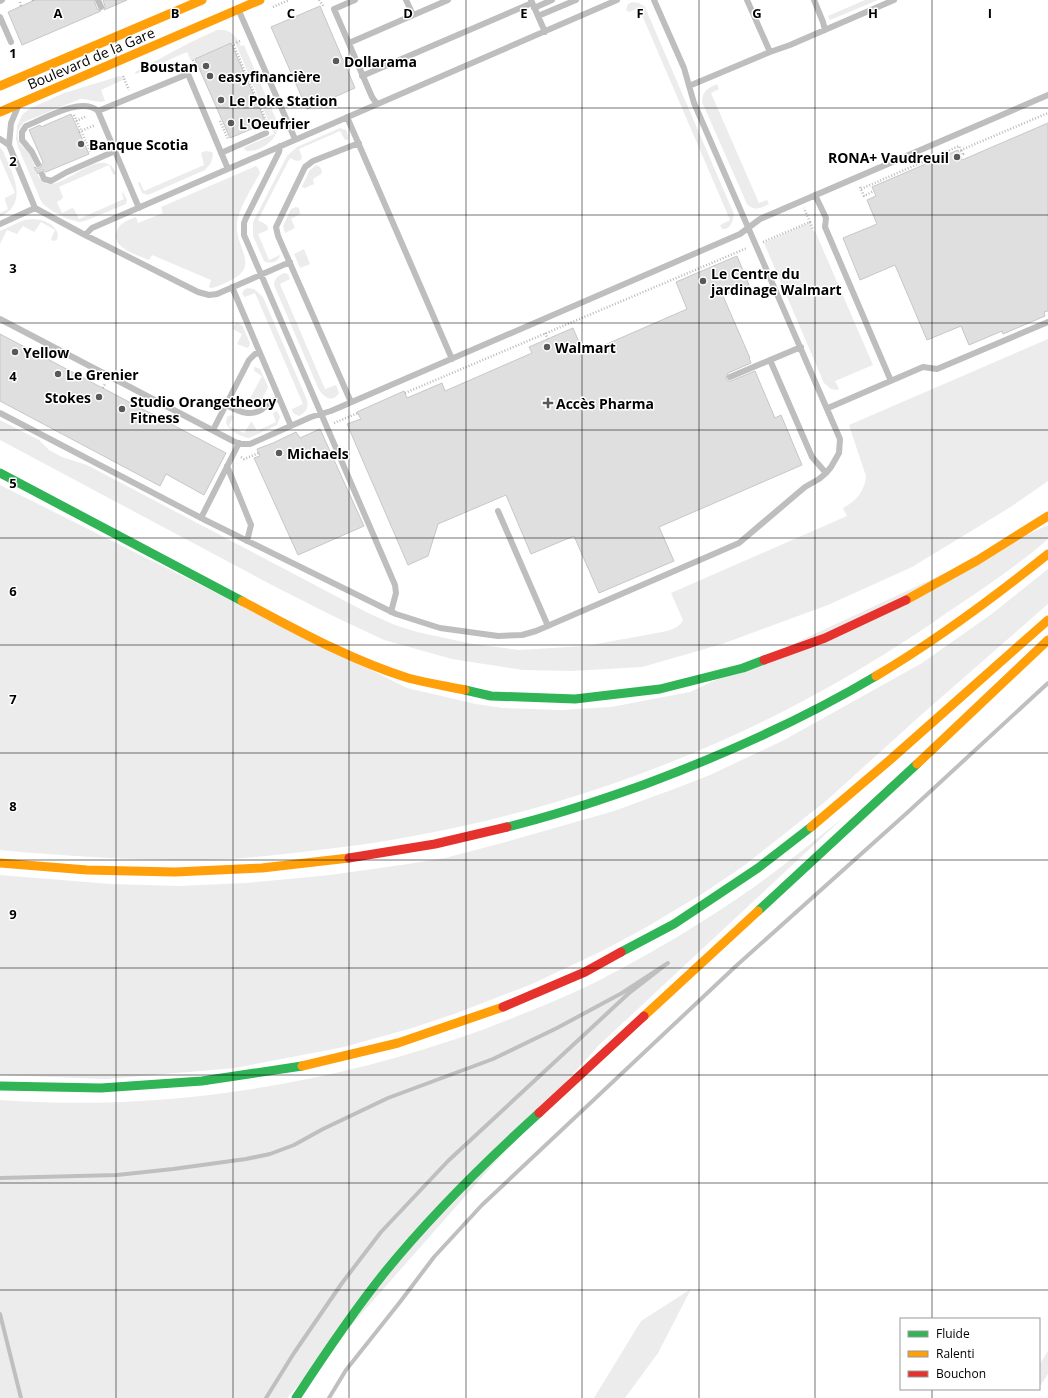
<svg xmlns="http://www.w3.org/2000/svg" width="1048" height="1398" viewBox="0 0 1048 1398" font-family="'Open Sans',sans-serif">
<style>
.green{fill:#ececec}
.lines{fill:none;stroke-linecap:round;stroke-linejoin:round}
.stream{stroke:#bfbfbf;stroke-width:4}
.building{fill:#dfdfdf;stroke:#c7c7c7}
.path{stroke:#b9b9b9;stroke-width:2.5;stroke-dasharray:1 2;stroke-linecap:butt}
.lane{stroke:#bebebe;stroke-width:6}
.fast{stroke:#30b455;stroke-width:9}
.slow{stroke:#ff9f0a;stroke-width:9}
.jam{stroke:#e5322d;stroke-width:9}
.grid{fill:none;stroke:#000;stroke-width:1;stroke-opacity:0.55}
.poi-dot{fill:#595959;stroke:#fff;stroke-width:1.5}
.labels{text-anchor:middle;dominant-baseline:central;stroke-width:3;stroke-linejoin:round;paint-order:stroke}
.street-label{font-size:14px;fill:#000;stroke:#fff}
.poi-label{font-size:14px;font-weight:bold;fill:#000;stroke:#fff;text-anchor:start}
.grid-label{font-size:13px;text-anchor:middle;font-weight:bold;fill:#000;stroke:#fff;stroke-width:3;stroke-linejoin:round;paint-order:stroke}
</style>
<rect width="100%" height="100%" fill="#fff"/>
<!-- green -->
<path class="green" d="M865 0H878L830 20 828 16Z
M632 2 639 3 645 7 734 214C733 221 731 230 722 229L720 225 730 220 639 8 629 12 626 10 628 4Z
M217 30C230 28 236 36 241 46L244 45 277 122C281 138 262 152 247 151L244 149 245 147 274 134 235 42 191 61 187 52 162 63 160 62 156 64 155 66 136 74 135 72 189 43Z
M120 76 122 78 125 77V79L101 90 105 101C97 104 89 98 80 99L24 122 18 130C16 148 25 145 31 156 35 165 36 176 43 182 61 195 102 141 116 173L115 175 113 174 109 165 59 187 63 197 62 199 57 202 62 213 72 208 74 209 79 219 124 199 122 194 123 192 127 200 126 204 85 221 79 222 68 219 54 212 44 205 41 201 18 147 16 139 17 126 22 115 29 109 64 93Z
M717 84 719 89 711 93 759 203 767 200 769 204C761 208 754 212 747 204L702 102C702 91 708 88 717 84Z
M340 128 346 130 348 135V140H345L340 131 299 149 302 157 301 160 297 161 290 158 258 220C262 223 269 224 268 230L258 234 269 260 280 255V256C277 263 270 264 264 261L253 236V222L287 156 297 147Z
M0 147 3 151C12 173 30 202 0 217V213L8 209 5 200V198L15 193 0 158Z
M205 151 212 152 213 155 211 163 205 170 148 195 142 193 138 183 140 182 144 191 204 165 201 153Z
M316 165 320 167 322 171 321 174 313 179 314 184 305 188H303L302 186 310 170Z
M256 166 258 168 260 173C253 186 238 209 237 223 234 246 261 266 231 280 225 283 218 287 211 288L209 287 211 280 152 255 149 260C138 255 115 249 116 235 117 231 118 226 122 224 125 221 131 219 136 217L138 223 163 213 161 207Z
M296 207 299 208 300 214 291 219 295 228 285 233 283 226 291 209Z
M34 219C44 220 55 224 58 234L57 240 53 241 51 239 55 230 41 222 35 231 34 232 23 226 17 234 7 230 0 244V231L24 220Z
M809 223 813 231H815L873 365 835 381 839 389 837 390 831 389 824 383 764 243Z
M304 249 310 264 300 268 294 254Z
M284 273 288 274 290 279 280 284 325 389 336 385 339 393C333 403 325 398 319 390L274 285C274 279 279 275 284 273Z
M247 288 254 289 263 297 307 400C309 408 306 412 299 416L293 413 292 409 303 404 255 293 245 297 242 294 244 290Z
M237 323 242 325 250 343 249 347 247 348 237 344 242 334 233 329V326Z
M1048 339V481L1009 508 912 567 828 605 722 644 642 667 572 671 523 670 452 659 384 640 331 615 268 583 0 440V420L39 440 49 450 62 457 87 465 368 613 395 625 417 632 473 644 519 650 586 646 662 632C671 630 679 628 683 620L671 593 847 516 843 508C856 501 865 491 866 476L849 425Z
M254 367H255L260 369 268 387 260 403 246 407 237 402 238 400 247 404 262 376 254 371Z
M275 411 278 412 280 417 277 425 249 438C241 437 230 431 226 423L227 417 231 415 233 417 229 426 244 433 251 422H252L257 431 276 422 273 414Z
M0 485 407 688 476 704 503 708 561 710 611 707 690 692 1048 525V539C1017 566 982 589 948 612 760 745 539 827 310 851 271 856 231 860 192 860 128 860 64 856 0 850Z
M1048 569V604L920 716 826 801 745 865 702 894 645 928 602 951 532 984 454 1014 412 1028 344 1047 235 1068 106 1079 0 1075V875L111 884 179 886 246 883 330 875 408 864 445 858 502 843 614 811 674 789 710 775 784 740 922 663 993 613Z
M844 817 598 1046 287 1398H0V1100C163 1112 329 1085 482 1030 521 1015 559 1000 596 982 652 953 706 921 757 885 787 863 815 840 844 817Z
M691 1289 658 1353 625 1398H594L641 1321Z
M1048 1351V1374L1039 1388V1365Z"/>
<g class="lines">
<!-- stream -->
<path class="stream" d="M0 1178 117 1175 173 1169 246 1159 270 1154 294 1145 323 1129 388 1098 493 1059 557 1028 622 993 668 963 628 994 448 1161 381 1232 342 1283 294 1353 266 1398
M0 1314 21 1398
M329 1398 346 1370 400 1302 434 1257 482 1205 736 966 908 812 1048 683"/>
</g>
<!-- building -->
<path class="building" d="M35 0H94L97 9 101 11 22 45 8 12Z
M103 0H127L104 10 105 6Z
M320 6 355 88 307 109 271 27Z
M231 43 266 123 230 138 195 59Z
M71 114 89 154 46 172 43 170H40L38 174 34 167 37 168H40L43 162 29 130 40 125 41 127Z
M1048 123V311L1044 312 1045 316 1003 334 1002 331 969 345 961 326 927 340 895 265 860 280 843 238 877 224 867 200 876 196 872 187 958 150 962 160Z
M737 256 749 285 723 296 750 358H749L751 363 728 373 726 378 728 381H731L755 371 775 418 781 415 802 465 659 527 674 561 599 593 574 536 531 554 506 495 438 524 428 556 408 565 347 424 361 419 357 412 404 391 407 398 442 383 445 391 532 353 529 347 573 328 584 354 687 309 676 282Z
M0 334 226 453 204 495 166 474 160 486 0 401Z
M320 429 364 526 298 555 254 458 260 456 257 449 273 443 296 432 300 438Z"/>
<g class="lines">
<!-- path -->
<path class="path" d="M33 0V1
M319 0 324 7
M20 2 21 6
M273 7 289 0
M240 41 233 44 268 125
M193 60 197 68
M123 76 129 90
M74 115 91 153
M76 121 87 116
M220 121 228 139H227
M79 132 95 125
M960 155 963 154 961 150
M860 187 864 196 874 191
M861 189 959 146 961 150 1048 113
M810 222 813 230
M763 242 810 222 804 208
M545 333 548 339
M103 388 105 384
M405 393 747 248
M140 407 142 404
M334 423 358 413
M241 457 244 459 259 453"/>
<!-- lane -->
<path class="lane" d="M98 0 101 7
M355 0 334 9 372 97 377 104
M406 0 413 15
M531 0 545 32
M747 0 770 52
M814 0 823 22 825 30
M0 1 2 0
M534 8 552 0
M239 11 295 139
M538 16 576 0
M0 17 11 42
M349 43 448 0
M362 76 532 3
M689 86 770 52 790 45 894 0
M17 109 11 123 9 145 35 208 85 235 198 292 209 295 217 294 290 262
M347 117 452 359
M0 139 9 145
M280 146 279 152 246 218 244 223V235L395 585 396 593 391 612
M221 153 266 133
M38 164 32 152 22 140V132L26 126C44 119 81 96 98 111
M42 174 44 179 51 181 67 172 115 151
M815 195 826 218 825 227 891 381
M139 208 98 111 188 74 228 169
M0 224 35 208
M85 235 92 228 617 0
M232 287 291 426
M0 319 233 441 240 444H250L311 417 331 411 740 234 760 219 1048 95
M801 347 770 360 812 457 826 473
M730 377 770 360
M351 402 278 236 276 227 305 167 313 161 359 143
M226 405C240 412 252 418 265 407 270 404 274 400 279 398
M828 408 923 367 937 369 1048 322
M0 413 207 521 396 614 440 628 498 636 522 635 536 631 739 543 805 487 819 479 826 473 831 467 839 453 840 439 694 103 684 68 654 0
M213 430 249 360 255 354 260 353
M227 466 251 525 247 541
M498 511 548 626
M201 518 239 443"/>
<!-- fast -->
<path class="fast" d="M0 473 242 601
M465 690 491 696 575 699 660 689 743 668 764 660
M507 827C553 816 598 801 643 785 723 755 802 720 876 676
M758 911 917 764
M621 952 674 924 758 868 811 827
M0 1086 101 1088 202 1081 302 1066
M296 1398C324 1355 353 1312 385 1272 432 1214 484 1163 539 1113"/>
<!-- slow -->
<path class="slow" d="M0 86 202 0
M0 112 260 0
M906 600 978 560 1048 516
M242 601C295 629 350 660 408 678 427 683 446 686 465 690
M876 676C937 640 993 598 1048 554
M917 764 1048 640
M811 827 891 759 1048 620
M0 863 87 870 175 872 262 868 349 858
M644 1016 758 911
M302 1066 398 1043 503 1007"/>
<!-- jam -->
<path class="jam" d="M764 660 825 638 906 600
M349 858 435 844 507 827
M503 1007 585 972 621 952
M539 1113 644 1016"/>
</g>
<!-- grid -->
<path class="grid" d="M116 0V1398M233 0V1398M349 0V1398M466 0V1398M582 0V1398M699 0V1398M815 0V1398M932 0V1319M0 108H1048M0 215H1048M0 323H1048M0 430H1048M0 538H1048M0 645H1048M0 753H1048M0 860H1048M0 968H1048M0 1075H1048M0 1183H1048M0 1290H1048M932 1389V1398"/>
<!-- markers -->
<g class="poi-dot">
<circle cx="336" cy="61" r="4"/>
<circle cx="206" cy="66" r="4"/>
<circle cx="210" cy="76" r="4"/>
<circle cx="221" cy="100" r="4"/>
<circle cx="231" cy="123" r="4"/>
<circle cx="81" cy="144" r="4"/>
<circle cx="957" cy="157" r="4"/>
<circle cx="703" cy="281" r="4"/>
<circle cx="547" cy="347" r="4"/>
<circle cx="15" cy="352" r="4"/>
<circle cx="58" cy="374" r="4"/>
<circle cx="99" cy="397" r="4"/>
<path d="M546 397h4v4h4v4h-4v4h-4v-4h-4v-4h4z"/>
<circle cx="122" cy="409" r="4"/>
<circle cx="279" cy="453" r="4"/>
</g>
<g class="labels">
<!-- street labels -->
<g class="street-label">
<text transform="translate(91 58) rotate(-23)">Boulevard de la Gare</text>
</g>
<!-- poi labels -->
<g class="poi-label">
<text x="344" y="61">Dollarama</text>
<text x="198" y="66" text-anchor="end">Boustan</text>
<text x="218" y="76">easyfinancière</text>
<text x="229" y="100">Le Poke Station</text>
<text x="239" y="123">L'Oeufrier</text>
<text x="89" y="144">Banque Scotia</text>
<text x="949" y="157" text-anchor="end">RONA+ Vaudreuil</text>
<text x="711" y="273">Le Centre du<tspan x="711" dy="16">jardinage Walmart</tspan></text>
<text x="555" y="347">Walmart</text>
<text x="23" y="352">Yellow</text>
<text x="66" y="374">Le Grenier</text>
<text x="91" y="397" text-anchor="end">Stokes</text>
<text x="130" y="401">Studio Orangetheory<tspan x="130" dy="16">Fitness</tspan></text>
<text x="556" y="403">Accès Pharma</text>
<text x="287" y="453">Michaels</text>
</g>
</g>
<g class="grid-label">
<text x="58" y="18">A</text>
<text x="175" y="18">B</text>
<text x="291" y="18">C</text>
<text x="408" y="18">D</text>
<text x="524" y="18">E</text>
<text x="640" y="18">F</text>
<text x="757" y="18">G</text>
<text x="873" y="18">H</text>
<text x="990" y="18">I</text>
<text x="13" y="58">1</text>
<text x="13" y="166">2</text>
<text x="13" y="273">3</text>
<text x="13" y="381">4</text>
<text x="13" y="488">5</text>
<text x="13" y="596">6</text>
<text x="13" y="704">7</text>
<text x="13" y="811">8</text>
<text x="13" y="919">9</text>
</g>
<!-- legend -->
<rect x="900" y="1318" width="140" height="72" fill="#ffffff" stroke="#999999"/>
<rect x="908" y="1331" width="20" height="6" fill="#30b455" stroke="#999999"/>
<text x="936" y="1338" font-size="12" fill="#000000">Fluide</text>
<rect x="908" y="1351" width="20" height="6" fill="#ff9f0a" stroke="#999999"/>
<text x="936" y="1358" font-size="12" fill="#000000">Ralenti</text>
<rect x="908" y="1371" width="20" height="6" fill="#e5322d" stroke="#999999"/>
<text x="936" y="1378" font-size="12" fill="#000000">Bouchon</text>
</svg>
